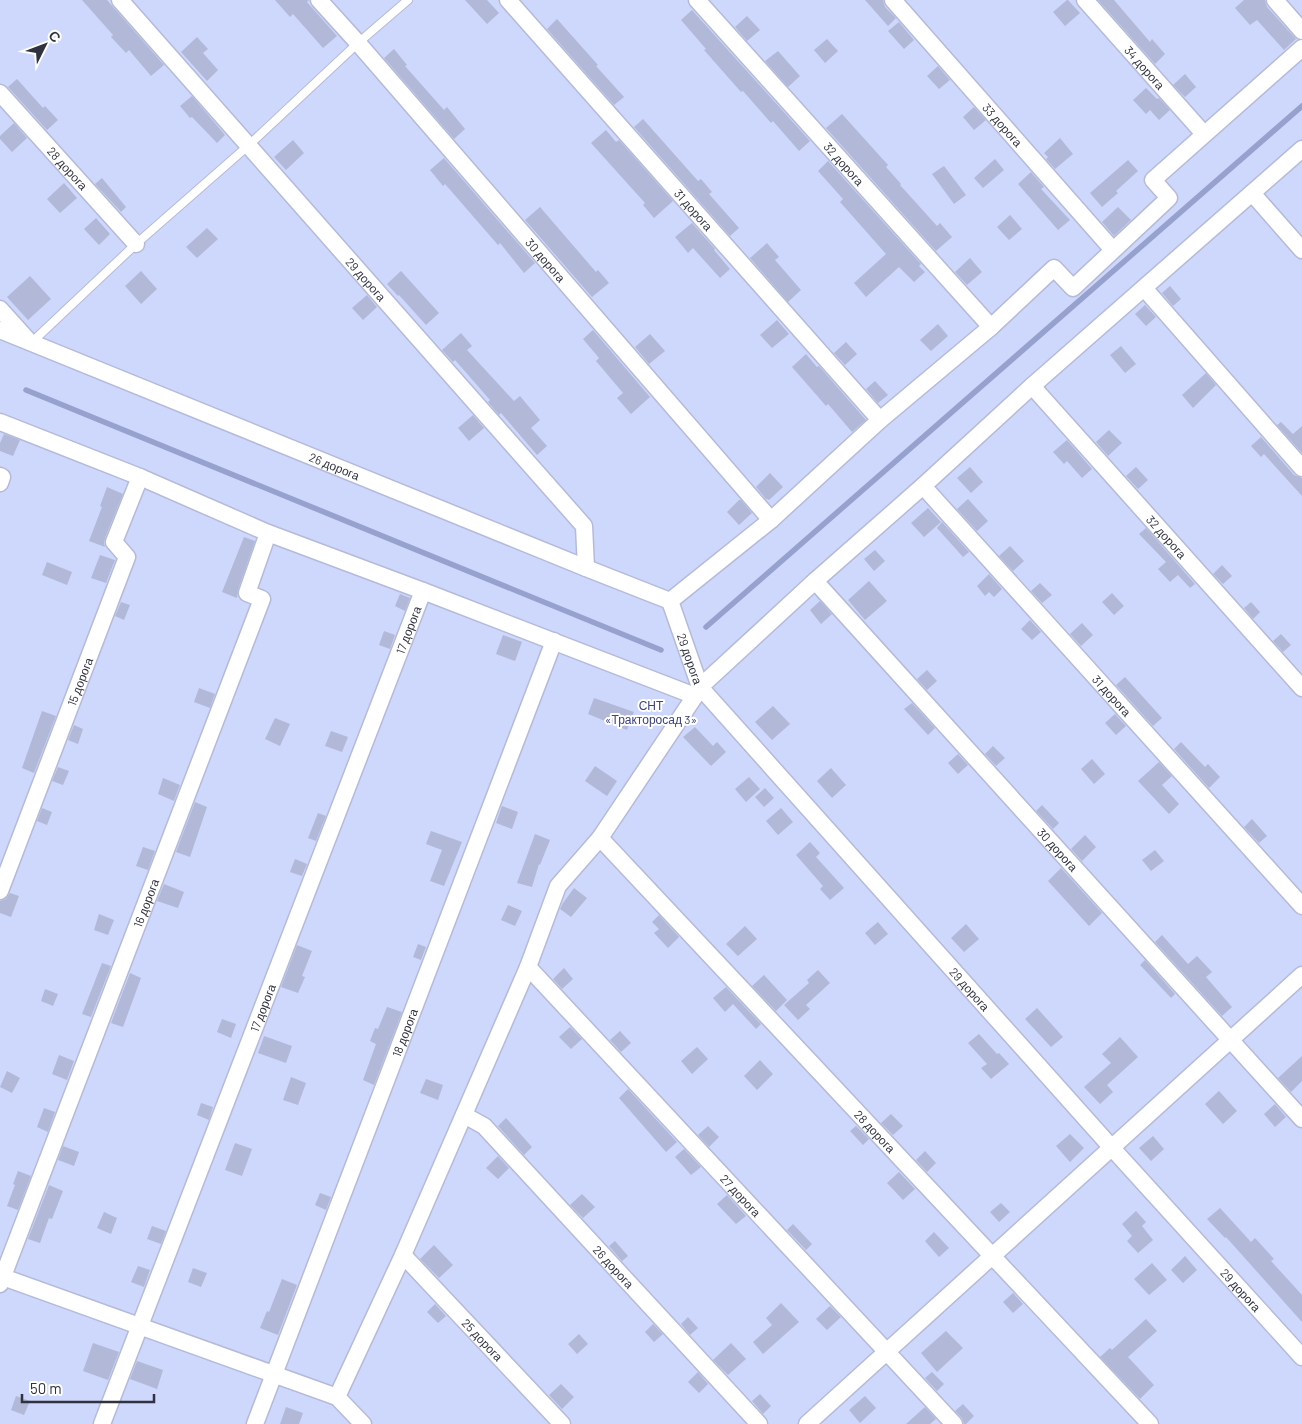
<svg xmlns="http://www.w3.org/2000/svg" width="1302" height="1424" viewBox="0 0 1302 1424" font-family="Barlow,sans-serif">
<style>
.green{fill:#ced7fc}
.lines{fill:none;stroke-linecap:round;stroke-linejoin:round}
.stream{stroke:#97a1ce;stroke-width:5.5}
.building{fill:#b2b9d8}
.service-casing{stroke:#b4bbda;stroke-width:10}
.minor-casing{stroke:#b4bbda;stroke-width:19}
.service{stroke:#fff;stroke-width:8}
.minor{stroke:#fff;stroke-width:16}
.labels{text-anchor:middle;dominant-baseline:central;stroke-width:4;stroke-linejoin:round;paint-order:stroke}
.street-label{font-size:12px;fill:#30333f;stroke:#fff}
.park-label{font-size:12px;fill:#3c437d;stroke:#fff}
</style>
<rect width="100%" height="100%" fill="#f4f6fc"/>
<!-- green -->
<path class="green" d="M0 0H1302V1424H0Z"/>
<g class="lines">
<!-- stream -->
<path class="stream" d="M26 390 661 650
M706 627 1302 106"/>
</g>
<!-- building -->
<path class="building" d="M82 0H107L164 65 151 76 129 50 126 53 111 37 113 35Z
M275 0H309L307 2 337 36 323 48 293 14 290 17Z
M465 0H487L499 13 487 24Z
M865 0H883L885 7 896 18 888 26Z
M1067 0H1068L1080 13 1065 26 1053 12Z
M1098 0H1114L1150 42 1152 39 1165 54 1155 64Z
M1244 0H1265L1267 7 1296 39 1284 50 1257 20 1250 25 1235 8Z
M692 10 810 141 799 151 773 121 771 123 743 91 741 92 704 50 706 49 681 20Z
M747 16 760 30 747 41 735 27Z
M557 19 598 65 596 66 624 97 614 105 547 29Z
M899 22 914 40 904 49 888 31Z
M197 37 208 49 203 53 218 70 207 81 181 52Z
M827 39 838 51 825 63 814 50Z
M394 49 407 65 405 66 444 110 447 107 465 129 454 139 384 58Z
M778 51 800 76 788 87 765 61Z
M938 66 950 80 939 89 927 76Z
M1185 74 1196 87 1185 97 1173 85Z
M17 79 43 108 45 106 58 120 47 130 8 87Z
M1146 88 1157 99 1159 98 1170 110 1159 120 1150 110 1146 114 1133 100Z
M192 96 225 135 217 143 192 117 190 118 180 106Z
M974 107 986 120 974 130 963 117Z
M842 114 888 165 886 167 901 184 900 185 937 226 940 223 952 237 936 251 826 128Z
M643 119 698 181 701 179 712 192 709 194 739 228 730 236 634 127Z
M14 123 27 138 12 152 0 139V136Z
M606 130 616 142 619 140 673 201 654 218 643 205 645 203 591 143Z
M1060 138 1073 154 1055 169 1046 159 1048 157 1044 153Z
M293 140 304 153 286 170 274 157Z
M444 158 535 263 524 273 500 243 498 245 445 184 443 186 430 170Z
M995 159 1004 170 983 188 974 178Z
M1128 160 1138 171 1116 191 1118 193 1102 207 1090 193Z
M828 161 921 264 919 266 925 272 914 282 899 267 866 297 854 283 886 254 840 202 843 199 818 171Z
M944 166 966 195 954 204 932 174Z
M1031 172 1044 187 1041 189 1070 220 1058 230 1018 184Z
M102 178 126 207 121 212 95 184Z
M64 183 77 198 60 213 47 199Z
M540 207 596 272 598 270 609 283 592 297 525 220Z
M1118 207 1131 220 1114 236 1102 222Z
M1010 215 1022 229 1009 240 997 227Z
M96 218 110 234 99 245 84 229Z
M692 223 715 249 714 250 730 269 720 278 693 248 688 253 675 237Z
M207 228 218 239 197 258 186 247Z
M767 243 779 257 775 260 801 290 788 302 750 258Z
M970 258 982 272 967 285 955 272Z
M141 271 157 289 141 304 125 286Z
M401 271 439 313 426 325 399 295 398 296 387 284Z
M30 276 51 299 28 320 7 297Z
M1170 286 1181 299 1173 306 1162 293Z
M367 295 377 307 363 320 352 308Z
M1145 305 1156 317 1146 326 1135 314Z
M777 320 789 334 772 348 760 335Z
M938 324 948 336 931 351 920 340Z
M593 330 650 397 631 414 617 398 623 393 596 361 599 358 583 339Z
M461 333 472 346 467 350 514 401 520 396 540 420 531 428 547 446 537 455 501 413 499 415 488 402 490 400 455 360 453 362 442 350Z
M650 334 665 351 649 364 635 347Z
M846 342 857 354 845 365 834 353Z
M1121 346 1136 364 1125 373 1110 355Z
M806 354 817 367 819 366 866 420 852 432 828 404 826 406 792 367Z
M1206 373 1216 385 1193 408 1182 395Z
M875 381 888 395 878 403 866 389Z
M473 415 484 428 469 441 458 428Z
M1281 422 1293 434 1302 426V453L1277 425Z
M1109 430 1122 443 1108 456 1096 442Z
M4 434 20 440 13 456 0 451V443Z
M1261 437 1294 475 1302 478V496L1264 454 1261 457 1251 446Z
M1067 440 1092 469 1082 478 1067 461 1064 464 1053 452Z
M970 467 983 482 971 493 957 478Z
M1136 467 1148 480 1138 489 1126 476Z
M770 473 783 487 769 500 767 499H766L756 487Z
M107 487 123 494 105 538 104 543 105 547 89 541 102 507 100 506Z
M968 499 988 521 977 531 957 509Z
M739 500H741L752 513 739 525 727 512Z
M928 508 941 522 924 537 911 523Z
M942 522 969 552 963 557 937 528Z
M1146 528 1195 584 1190 588 1178 575 1170 582 1158 569 1166 562 1139 534Z
M244 537 255 541 238 590 237 598 222 592Z
M1010 546 1024 561 1013 571 999 556Z
M875 550 885 561 874 571 864 559Z
M100 555 115 560 106 583 91 578Z
M47 562 72 572 67 585 42 575Z
M1222 565 1232 576 1223 584 1213 574Z
M989 574 1002 589 994 597 989 592 985 596 977 586Z
M869 581 887 601 865 620 848 600Z
M1040 583 1052 595 1042 603 1031 591Z
M1112 593 1124 606 1114 615 1102 602Z
M400 594 410 598 405 611 395 606Z
M820 601 832 614 821 624 810 610Z
M121 602 130 605 124 620 115 616Z
M1251 602 1260 612 1253 619 1244 608Z
M1030 620 1041 632 1032 640 1021 629Z
M1082 623 1093 635 1081 646 1070 634Z
M384 631 395 635 390 649 379 645Z
M1281 634 1291 645 1283 652 1273 641Z
M503 635 522 642 515 661 496 654Z
M927 670 937 681 927 690 917 679Z
M1125 677 1162 718 1153 726 1116 685Z
M199 688 215 694 210 708 194 702Z
M594 698 634 712 627 730 588 714Z
M912 703 935 728 928 735 904 709Z
M773 706 790 724 772 740 755 722Z
M42 711 56 716 34 773 22 768Z
M1115 714 1126 726 1116 735 1105 723Z
M275 718 290 724 280 746 265 739Z
M74 725 83 729 78 744 68 740Z
M695 727 713 746 717 742 726 752 711 766 683 737Z
M331 731 348 737 342 752 325 746Z
M1181 742 1205 767 1208 764 1220 777 1209 788 1174 749Z
M993 746 1005 758 996 766 985 754Z
M958 754 968 765 958 774 948 763Z
M1092 759 1105 774 1094 784 1081 769Z
M1159 762 1172 776 1162 785 1179 804 1169 814 1138 781Z
M595 766 617 781 607 796 585 781Z
M58 767 69 771 63 785 52 781Z
M831 768 846 785 832 798 817 781Z
M749 777 760 789 746 802 735 789Z
M163 778 180 785 174 801 158 794Z
M765 788 774 798 764 807 755 797Z
M195 802 207 807 190 857 176 852Z
M1042 805 1059 823 1053 829 1036 811Z
M502 806 518 812 512 829 496 823Z
M42 808 52 812 47 825 37 821Z
M781 808 793 822 778 835 766 821Z
M318 813 326 816 316 841 308 838Z
M1252 819 1267 836 1259 843 1244 827Z
M431 831 462 842 444 886 430 881 442 850 426 844Z
M535 834 550 840 540 865 539 864 532 887 517 883Z
M1085 835 1096 847 1082 861 1071 849Z
M810 842 820 853 816 857 844 888 830 900 820 889 823 886 796 855Z
M143 847 155 851 148 870 136 866Z
M1155 850 1164 861 1151 871 1142 860Z
M295 859 307 864 302 876 290 872Z
M1061 868 1102 913 1089 926 1048 881Z
M164 884 184 892 178 908 157 901Z
M574 888 587 898 571 917 560 909 563 903Z
M10 893 19 896 11 917 0 913V901L6 899Z
M508 905 522 911 515 926 501 920Z
M99 914 114 920 108 935 94 930Z
M659 915 679 937 668 948 654 933 659 929 652 922Z
M878 922 888 934 875 945 865 933Z
M966 924 979 939 964 952 951 938Z
M745 926 757 939 738 956 726 944Z
M1162 935 1188 964 1197 956 1212 972 1206 977 1232 1007 1222 1016 1155 942Z
M418 944 426 947 421 960 413 957Z
M297 945 312 951 302 976 305 977 298 993 281 987Z
M1145 960 1175 994 1171 998 1140 965Z
M102 963 111 966 91 1017 82 1014Z
M564 968 573 979 562 989 553 979Z
M818 970 830 983 806 1005 810 1009 798 1020 784 1005 809 983 807 980Z
M130 973 141 978 123 1027 111 1023Z
M764 975 787 1000 776 1011 752 986Z
M726 987 761 1024 756 1029 733 1004 725 1012 713 998Z
M45 989 58 994 53 1006 41 1001Z
M387 1007 402 1012 374 1085 363 1080 376 1044 370 1041 375 1028 378 1029Z
M1037 1008 1063 1037 1051 1047 1025 1019Z
M222 1019 236 1024 231 1038 217 1032Z
M570 1027 582 1039 571 1049 559 1037Z
M620 1031 631 1043 621 1052 610 1040Z
M979 1034 997 1054 999 1053 1009 1064 991 1079 981 1068 987 1064 968 1043Z
M264 1036 292 1046 286 1063 258 1053Z
M1120 1037 1138 1057 1107 1085 1113 1092 1100 1104 1084 1087 1111 1063 1102 1054Z
M697 1047 708 1059 692 1074 681 1061Z
M59 1055 74 1061 67 1080 52 1074Z
M1302 1056V1081L1291 1092 1278 1078Z
M760 1060 773 1074 757 1090 744 1076Z
M7 1071 20 1078 12 1093 0 1087Z
M291 1077 306 1083 298 1105 283 1100Z
M426 1079 443 1085 438 1100 420 1093Z
M628 1089 677 1142 666 1152 619 1098Z
M1219 1091 1237 1111 1223 1124 1205 1104Z
M201 1103 213 1107 209 1120 197 1115Z
M1275 1104 1286 1117 1275 1127 1264 1114Z
M44 1108 55 1112 48 1132 37 1127Z
M891 1114 903 1126 893 1135 881 1123Z
M506 1118 532 1147 524 1155 498 1126Z
M708 1126 719 1137 709 1147 698 1135Z
M856 1126 869 1139 863 1145 850 1131Z
M1070 1134 1084 1148 1070 1162 1056 1146Z
M1153 1136 1164 1149 1151 1161 1139 1148Z
M235 1143 252 1149 242 1176 225 1170Z
M63 1146 79 1152 74 1166 58 1160Z
M684 1149 701 1167 691 1175 675 1157Z
M925 1151 936 1163 927 1172 916 1160Z
M498 1156 509 1168 498 1179 486 1168Z
M18 1171 31 1176 18 1210 7 1206 15 1185 13 1184Z
M899 1172 915 1189 903 1200 887 1183Z
M49 1185 63 1191 52 1219 49 1218 40 1243 28 1239Z
M320 1193 331 1197 326 1210 315 1205Z
M582 1194 595 1207 583 1218 570 1205Z
M727 1195 746 1216 736 1224 717 1204Z
M1001 1203 1010 1212 999 1222 990 1212Z
M1220 1208 1251 1242 1255 1238 1274 1259 1271 1261 1302 1295V1322L1226 1237 1225 1238 1207 1219Z
M1136 1211 1146 1222 1142 1226 1153 1240 1138 1253 1127 1241 1132 1236 1122 1224Z
M104 1212 117 1218 111 1234 97 1228Z
M793 1224 812 1244 806 1250 787 1230Z
M152 1226 166 1231 161 1244 147 1239Z
M934 1232 949 1248 939 1257 925 1241Z
M615 1241 628 1256 622 1261 609 1246Z
M434 1245 453 1265 439 1278 420 1259Z
M1185 1256 1197 1270 1183 1283 1171 1270Z
M1152 1263 1167 1280 1149 1295 1134 1279Z
M138 1266 150 1270 144 1287 131 1282Z
M193 1268 207 1273 201 1287 188 1282Z
M282 1279 297 1285 278 1335 260 1328 267 1311 269 1312Z
M1013 1293 1023 1304 1013 1313 1003 1302Z
M781 1303 799 1322 763 1354 753 1342 772 1325 766 1318Z
M435 1304 446 1316 438 1323 427 1312Z
M830 1306 841 1317 827 1330 816 1319Z
M688 1317 698 1328 690 1335 681 1324Z
M1146 1319 1157 1331 1128 1357 1154 1385 1140 1399 1100 1357 1110 1348 1112 1350Z
M653 1324 663 1334 654 1342 645 1332Z
M946 1331 963 1348 937 1372 921 1353Z
M579 1334 588 1344 577 1354 568 1344Z
M93 1343 119 1352 108 1380 83 1371Z
M731 1343 746 1359 728 1375 713 1360Z
M137 1361 163 1370 157 1389 130 1379Z
M698 1372 708 1384 699 1393 688 1382Z
M932 1372 944 1384 937 1391 925 1378Z
M561 1384 574 1397 562 1409 549 1395Z
M760 1394 771 1406 763 1414 752 1401Z
M16 1396 30 1401 24 1415 11 1410Z
M865 1396 876 1408 860 1423 849 1410Z
M963 1404 974 1416 966 1424H964L962 1418 955 1411Z
M286 1407 303 1413 299 1424H280Z
M925 1407 936 1419 930 1424H906Z"/>
<g class="lines">
<defs>
<path id="service" d="M31 343 136 244 249 145 358 43 408 0"/>
<g id="minor">
<path id="s1" d="M120 0 584 526 586 568"/>
<path id="s2" d="M319 0 358 43 771 520"/>
<path id="s3" d="M508 0 880 420"/>
<path id="s4" d="M697 0 991 327"/>
<path id="s5" d="M893 0 1113 250"/>
<path id="s6" d="M1085 0 1204 134"/>
<path d="M1275 0 1302 31"/>
<path id="s7" d="M0 93 136 244"/>
<path d="M1252 193 1302 250"/>
<path d="M1144 288 1302 468"/>
<path d="M0 309 27 339"/>
<path id="s8" d="M0 330 586 568 670 601"/>
<path id="s9" d="M1032 386 1302 688"/>
<path d="M0 422 140 477 268 533 423 591 695 696 700 687 815 581 923 486 1032 386 1302 149"/>
<path d="M0 476 2 477 0 483"/>
<path id="s10" d="M923 486 1302 906"/>
<path id="s11" d="M815 581 1302 1119"/>
<path id="s12" d="M670 601 700 687 1112 1148 1302 1357"/>
<path d="M670 601 771 520 880 420 991 327 1054 268 1073 288 1169 198 1153 180 1302 48"/>
<path id="s13" d="M600 838 1150 1424"/>
<path id="s14" d="M0 891 127 557 114 542 140 477"/>
<path id="s15" d="M528 967 954 1424"/>
<path id="s16" d="M464 1115 484 1126 759 1424"/>
<path id="s17" d="M403 1255 562 1424"/>
<path d="M0 1276 337 1397 363 1424"/>
<path id="s18" d="M0 1284 262 599 247 593 268 533"/>
<path d="M337 1397 403 1255 528 967 558 886 600 838 695 696"/>
<path id="s19" d="M102 1424 423 591"/>
<path id="s20" d="M255 1424 554 641"/>
<path d="M807 1424 1302 975"/>
</g>
</defs>
<!-- service casing -->
<use href="#service" class="service-casing"/>
<!-- minor casing -->
<use href="#minor" class="minor-casing"/>
<!-- service -->
<use href="#service" class="service"/>
<!-- minor -->
<use href="#minor" class="minor"/>
</g>
<g class="labels">
<!-- street labels -->
<g class="street-label">
<text stroke="none"><textPath href="#s6" startOffset="90">34 дорога</textPath></text>
<text stroke="none"><textPath href="#s5" startOffset="166">33 дорога</textPath></text>
<text stroke="none"><textPath href="#s4" startOffset="220">32 дорога</textPath></text>
<text stroke="none"><textPath href="#s7" startOffset="101">28 дорога</textPath></text>
<text stroke="none"><textPath href="#s3" startOffset="280">31 дорога</textPath></text>
<text stroke="none"><textPath href="#s2" startOffset="345">30 дорога</textPath></text>
<text stroke="none"><textPath href="#s1" startOffset="372">29 дорога</textPath></text>
<text stroke="none"><textPath href="#s8" startOffset="361">26 дорога</textPath></text>
<text stroke="none"><textPath href="#s9" startOffset="202">32 дорога</textPath></text>
<text stroke="none"><textPath href="#s19" startOffset="851">17 дорога</textPath></text>
<text stroke="none"><textPath href="#s12" startOffset="61">29 дорога</textPath></text>
<text stroke="none"><textPath href="#s14" startOffset="224">15 дорога</textPath></text>
<text stroke="none"><textPath href="#s10" startOffset="282">31 дорога</textPath></text>
<text stroke="none"><textPath href="#s11" startOffset="362">30 дорога</textPath></text>
<text stroke="none"><textPath href="#s18" startOffset="408">16 дорога</textPath></text>
<text stroke="none"><textPath href="#s12" startOffset="496">29 дорога</textPath></text>
<text stroke="none"><textPath href="#s19" startOffset="446">17 дорога</textPath></text>
<text stroke="none"><textPath href="#s20" startOffset="419">18 дорога</textPath></text>
<text stroke="none"><textPath href="#s13" startOffset="402">28 дорога</textPath></text>
<text stroke="none"><textPath href="#s15" startOffset="312">27 дорога</textPath></text>
<text stroke="none"><textPath href="#s16" startOffset="214">26 дорога</textPath></text>
<text stroke="none"><textPath href="#s12" startOffset="901">29 дорога</textPath></text>
<text stroke="none"><textPath href="#s17" startOffset="116">25 дорога</textPath></text>
</g>
<!-- park labels -->
<g class="park-label">
<text x="651" y="705">СНТ<tspan x="651" dy="14">«Тракторосад 3»</tspan></text>
</g>
</g>
<!-- north arrow -->
<g transform="translate(45 45) rotate(48)" stroke="#ffffff" stroke-width="4" paint-order="stroke">
<path d="M0-4L9 19L0 12L-9 19Z" fill="#30333f"/>
<text y="-8" font-size="14" font-weight="bold" text-anchor="middle" fill="#30333f">С</text>
</g>
<!-- scale -->
<path d="M22 1394v8h132v-8" fill="none" stroke="#30333f" stroke-width="2.5"/>
<text x="30" y="1394" font-size="15" fill="#30333f" stroke="#ffffff" stroke-width="4" paint-order="stroke">50 m</text>
</svg>
